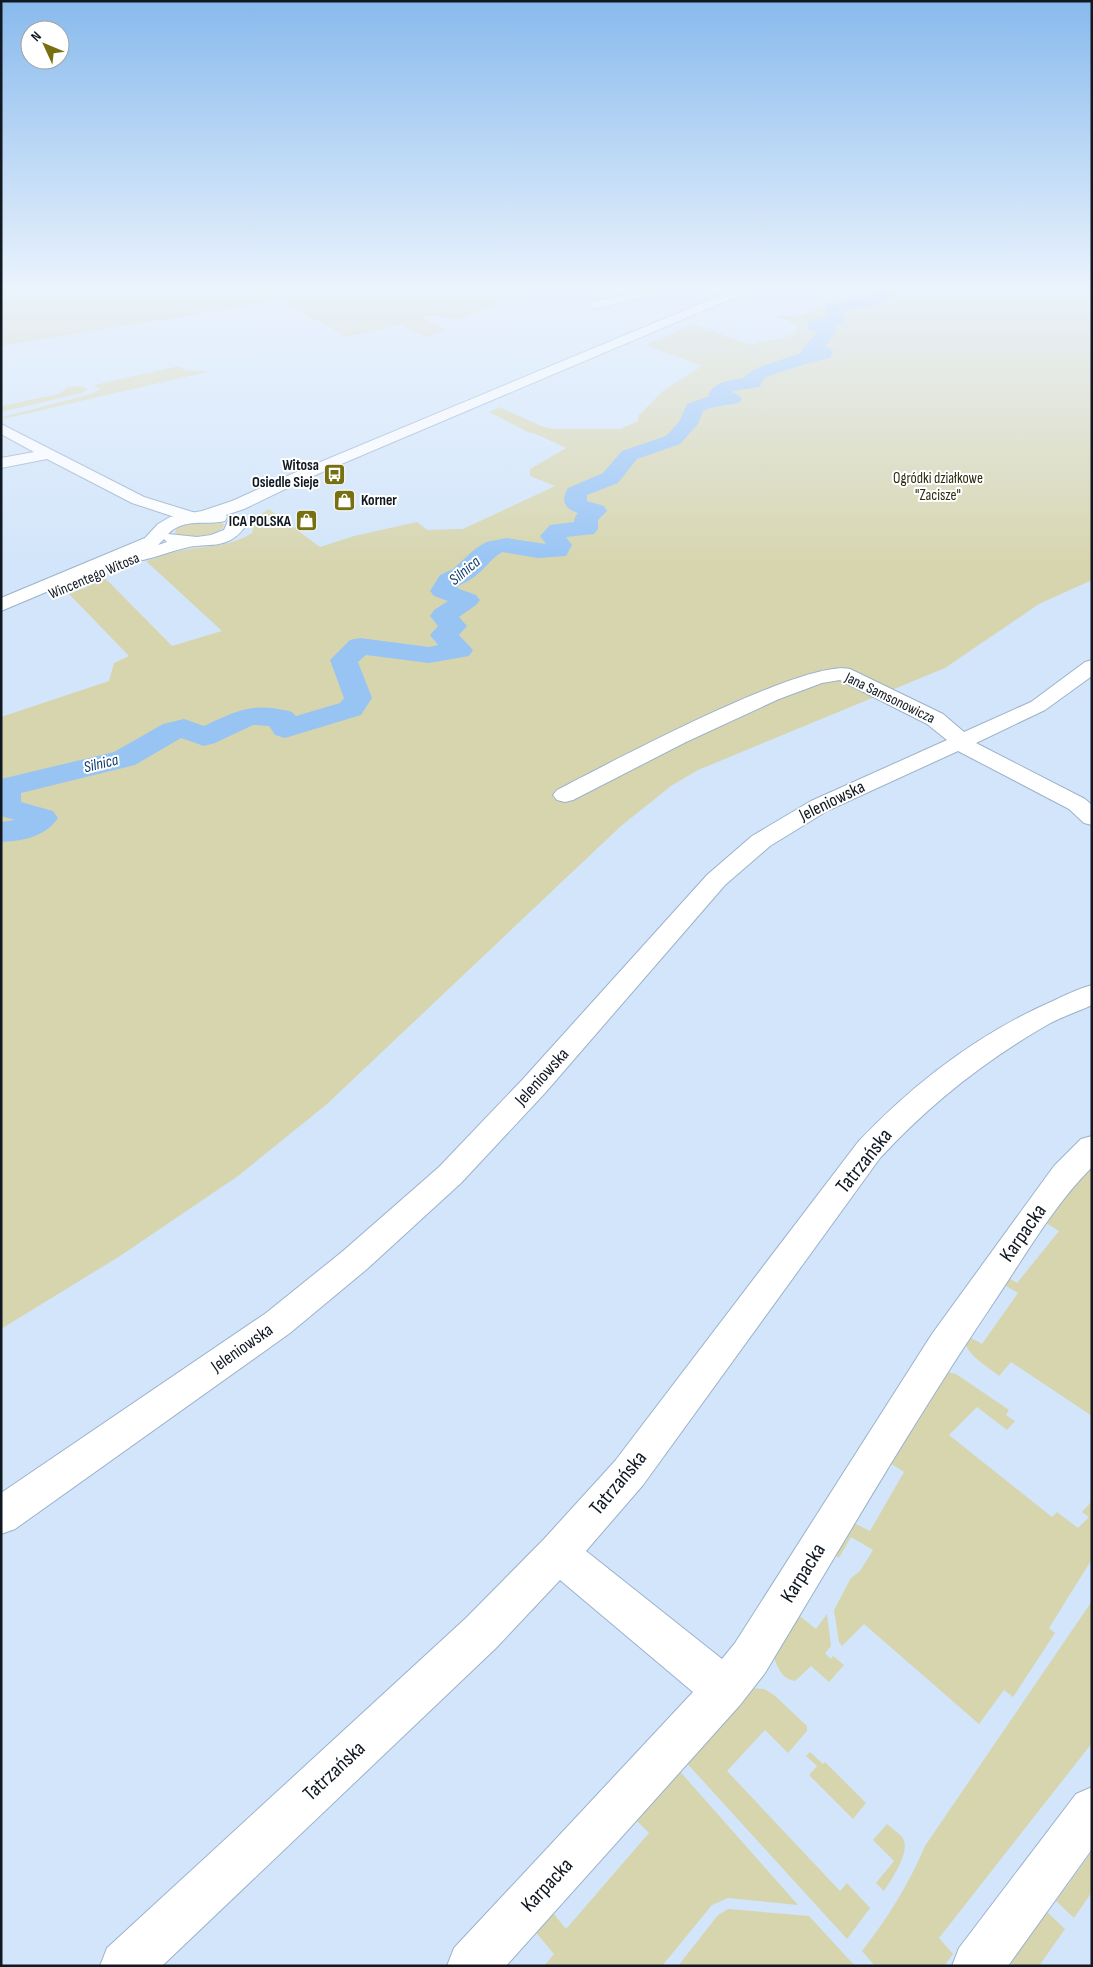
<svg xmlns="http://www.w3.org/2000/svg" width="1093" height="1967" viewBox="0 0 1093 1967" font-family="'Sofia Sans Condensed',sans-serif">
<style>
.green{fill:#d7d5ae}
.lines{fill:none;stroke-linecap:round;stroke-linejoin:round}
.river{fill:#98c4f4;fill-rule:evenodd}
.minor-casing{stroke:#9bb2cb;stroke-width:2}
.major-casing{stroke:#9bb2cb;stroke-width:2}
.minor{fill:#fff;fill-rule:evenodd}
.major{fill:#fff;fill-rule:evenodd}
.labels{text-anchor:middle;dominant-baseline:central;stroke-width:4;stroke-linejoin:round;paint-order:stroke}
.far-poi-label{font-size:15px;font-weight:bold;fill:#101821;stroke:#fff;text-anchor:end}
.far-park-label{font-size:15px;fill:#2e2c0f;stroke:#fff}
.far-street-label{font-size:15px;fill:#101821;stroke:#fff}
.far-water-label{font-size:16px;font-style:italic;fill:#0f3d69;stroke:#fff}
.street-label{font-size:18px;fill:#101821;stroke:#fff}
.near-street-label{font-size:21px;fill:#101821;stroke:#fff}
</style>
<rect width="100%" height="100%" fill="#d2e5fa"/>
<!-- green -->
<path class="green" d="M1 291H516L523 294 505 298 508 300 459 320 434 315 421 318 447 330 426 337 401 325 347 337 280 301 1 346Z
M868 291H1092V580L1039 604 945 668 698 770 671 786 621 826 327 1104 238 1176 120 1256 1 1329V717L109 681 114 663 129 656 69 594 106 579 172 646 222 631 146 561C159 557 171 552 184 550 209 545 230 547 252 533L256 517 269 509 320 547 354 536 417 522 427 530 463 529 555 486 530 476V469L566 448 536 434 528 432 489 412 500 407 541 426 552 429H621L638 421V416L664 390 702 366 646 345 693 324 751 345C766 338 783 342 796 332V325L777 316 803 315 835 299 863 298 871 293Z
M179 366 186 371H211L3 419 2 417 88 395 101 389 94 385Z
M80 386 88 389 82 393 1 412V406L59 394 68 387Z
M221 522 224 525 223 528C212 537 187 540 175 533L177 527 189 523Z
M1092 1165V1416L1011 1362 999 1376C986 1365 962 1353 964 1334L982 1344 1018 1293 1001 1283 1004 1275 1017 1283 1059 1231 1043 1221Z
M947 1372 956 1374 1009 1410 1006 1415 1015 1421 1007 1430 977 1407 949 1435 1052 1517 1057 1512 1078 1528 1089 1517 1082 1512 1092 1501V1559L1049 1628 1055 1633 1013 1697 1004 1690 979 1724 864 1624 842 1646 839 1642 834 1610 851 1578 860 1571 873 1550 851 1537 839 1558 832 1553 854 1523 870 1531 904 1472 890 1463Z
M1092 1601V1743L939 1938 953 1954 944 1966H875L862 1951C887 1919 909 1884 925 1846Z
M796 1613 816 1629 827 1614 831 1646 825 1653 831 1659 833 1656 844 1665 829 1682 811 1666 795 1681C782 1679 778 1668 773 1656Z
M749 1688 764 1689 774 1695 807 1726V1731L788 1753 765 1730 727 1771 840 1891 847 1883 870 1908 847 1939 683 1759Z
M810 1752 823 1764 825 1762 866 1803 853 1819 809 1775 817 1766 806 1756Z
M676 1767 798 1905 728 1898 712 1905 662 1966H544L554 1954 533 1929 550 1912 554 1914 566 1929 649 1833 634 1818Z
M887 1824C891 1828 898 1832 902 1837 912 1850 892 1879 884 1891L876 1883 894 1861 873 1840Z
M1090 1854 1092 1855V1892L1074 1918 1056 1901Z
M728 1909 809 1916 855 1966H678L718 1915Z
M1047 1912 1065 1929 1039 1966H1013L1010 1962Z"/>
<g class="lines">
<!-- river -->
<path class="river" d="M873 291H890L893 295C883 309 857 308 842 310V315L845 319 843 323 833 326 837 330 825 347 830 348 833 352 830 358C820 360 768 374 763 380 761 382 761 385 760 387L733 391 732 392 739 395 742 399 739 403 710 408 703 411 698 424 680 444 637 459 618 483 587 495V501L604 506 607 511 598 520V529L594 534 566 537 572 545 566 556 538 558 502 552C490 559 483 572 471 579 466 583 461 583 457 588L476 595 480 600 476 605 459 617 467 626 459 635 473 650 469 656 429 663 366 655 358 662 372 698 361 715 285 738 275 735 269 726 253 725 215 743 204 746 181 738 135 765 21 793V802L53 811 58 818C45 837 23 841 1 842V822L15 820 1 816V779L114 752 163 724 184 719 204 726C239 710 253 702 292 712L296 716 340 703 344 698 330 660 350 640 360 638 429 647 438 645 430 635 438 626 430 616 434 610 448 601 434 596 430 591 440 575 453 569 475 549 486 542 507 538 546 544 540 536 550 525 574 522 575 517 578 513C565 509 560 501 568 488L603 473 622 451 666 436 679 422 687 404 710 396 708 394C717 381 730 380 744 378 750 367 789 358 801 353L804 346 818 332 809 330 807 326 809 322 825 317 826 306 828 303 867 297 875 294Z"/>
<defs>
<path id="minor" d="M640 291H661L659 293 596 309 590 305 592 302Z
M1 424 144 497 199 514 201 518 199 522 193 523 132 503 47 459 1 468V458L34 452 1 434Z
M1092 660V676L1045 710 976 743 1085 799 1092 805V825L1084 823 1069 809 958 751 827 811 770 846 725 885 545 1093 461 1183 367 1269 290 1333 15 1529 1 1534V1493L266 1313 343 1251 439 1167 523 1079 707 875 752 836 811 801 947 740 927 724 840 680 822 683 779 699 686 742 573 800 565 802 557 800 553 795 557 790C606 765 805 658 850 669L943 714 964 732 1031 702 1085 662Z
M1092 985V1005C1077 1012 1061 1017 1047 1025 984 1061 928 1106 880 1158L643 1485 586 1551 722 1659 735 1643 932 1334 1054 1166 1081 1139 1092 1136V1167C1053 1206 1025 1256 994 1302 913 1422 840 1549 765 1673L740 1705 506 1966H447L454 1948 693 1692 560 1580 496 1648 162 1966H100L107 1948 466 1618 544 1539 615 1461 858 1142C913 1084 979 1033 1053 1001 1065 995 1078 989 1092 985Z
M1092 1787V1849L1008 1966H952L959 1948 1076 1794Z"/>
<path id="major" d="M731 291H747L745 293 306 479 244 509 226 515 227 517 225 521C205 526 185 517 168 534L197 537 211 535 224 530 229 519H241L244 528C227 551 207 542 185 548 171 551 157 557 143 560L137 559 134 555 1 611V598L145 538 158 524 170 517 202 511 232 501 294 473ZM164 539 167 542 158 545Z"/>
</defs>
<!-- minor casing -->
<use href="#minor" class="minor-casing"/>
<!-- major casing -->
<use href="#major" class="major-casing"/>
<!-- minor -->
<use href="#minor" class="minor"/>
<!-- major -->
<use href="#major" class="major"/>
</g>
<!-- sky -->
<linearGradient id="sky" x2="0" y2="1"><stop stop-color="#88baed"/><stop offset="0.51" stop-color="#ebf3fd"/><stop offset="1" stop-color="#ebf3fd" stop-opacity="0"/></linearGradient>
<rect width="1093" height="566" fill="url(#sky)"/>
<!-- icons -->
<defs>
<symbol id="bus-square" viewBox="-11 -11 22 22"><rect x="-9" y="-9" width="18" height="18" rx="4" fill="#767011" stroke="#fff"/><path d="M-5-6H5V4H4V6H2V4H-2V6H-4V4H-5ZM-3.5-4V0h7V-4ZM-3.5 1.2v1.5H-2V1.2ZM2 1.2v1.5H3.5V1.2Z" fill="#fff"/></symbol>
<symbol id="shop-square" viewBox="-11 -11 22 22"><rect x="-9" y="-9" width="18" height="18" rx="4" fill="#767011" stroke="#fff"/><path d="M-5-2.5h2.3a2.7 3.5 0 0 1 5.4 0H5L5.5 6h-11ZM-1.5-2.5h3a1.5 2.3 0 0 0-3 0Z" fill="#fff"/></symbol>
</defs>
<g fill-rule="evenodd">
<use href="#bus-square" x="322" y="462" width="25" height="25"/>
<use href="#shop-square" x="332" y="488" width="25" height="25"/>
<use href="#shop-square" x="294" y="508" width="25" height="25"/>
</g>
<g class="labels">
<!-- far-poi labels -->
<g class="far-poi-label">
<text x="319" y="465">Witosa<tspan x="319" dy="17">Osiedle Sieje</tspan></text>
<text x="361" y="500" text-anchor="start">Korner</text>
<text x="291" y="521">ICA POLSKA</text>
</g>
<!-- far-park labels -->
<g class="far-park-label">
<text x="938" y="478">Ogródki działkowe<tspan x="938" dy="17">"Zacisze"</tspan></text>
</g>
<!-- far-street labels -->
<g class="far-street-label">
<text transform="translate(94 576) rotate(-23)">Wincentego Witosa</text>
<text transform="translate(890 698) rotate(26)">Jana Samsonowicza</text>
</g>
<!-- far-water labels -->
<g class="far-water-label">
<text transform="translate(465 571) rotate(-40)">Silnica</text>
<text transform="translate(101 764) rotate(-14)">Silnica</text>
</g>
<!-- street labels -->
<g class="street-label">
<text transform="translate(832 801) rotate(-26)">Jeleniowska</text>
<text transform="translate(542 1077) rotate(-48)">Jeleniowska</text>
<text transform="translate(242 1348) rotate(-35)">Jeleniowska</text>
</g>
<!-- near-street labels -->
<g class="near-street-label">
<text transform="translate(864 1161) rotate(-51)">Tatrzańska</text>
<text transform="translate(1023 1233) rotate(-55)">Karpacka</text>
<text transform="translate(618 1483) rotate(-50)">Tatrzańska</text>
<text transform="translate(803 1573) rotate(-58)">Karpacka</text>
<text transform="translate(334 1771) rotate(-43)">Tatrzańska</text>
<text transform="translate(547 1885) rotate(-47)">Karpacka</text>
</g>
</g>
<!-- border -->
<rect width="1093" height="1967" fill="none" stroke="#101821" stroke-width="5"/>
<!-- north arrow -->
<g transform="translate(45 45) rotate(314)"><circle r="24" fill="#ffffff" stroke="#9fa3a6"/>
<path d="M0-4L9 19L0 12L-9 19Z" fill="#767011"/>
<text y="-8" font-size="14" font-weight="bold" text-anchor="middle" fill="#101821">N</text>
</g>
</svg>
